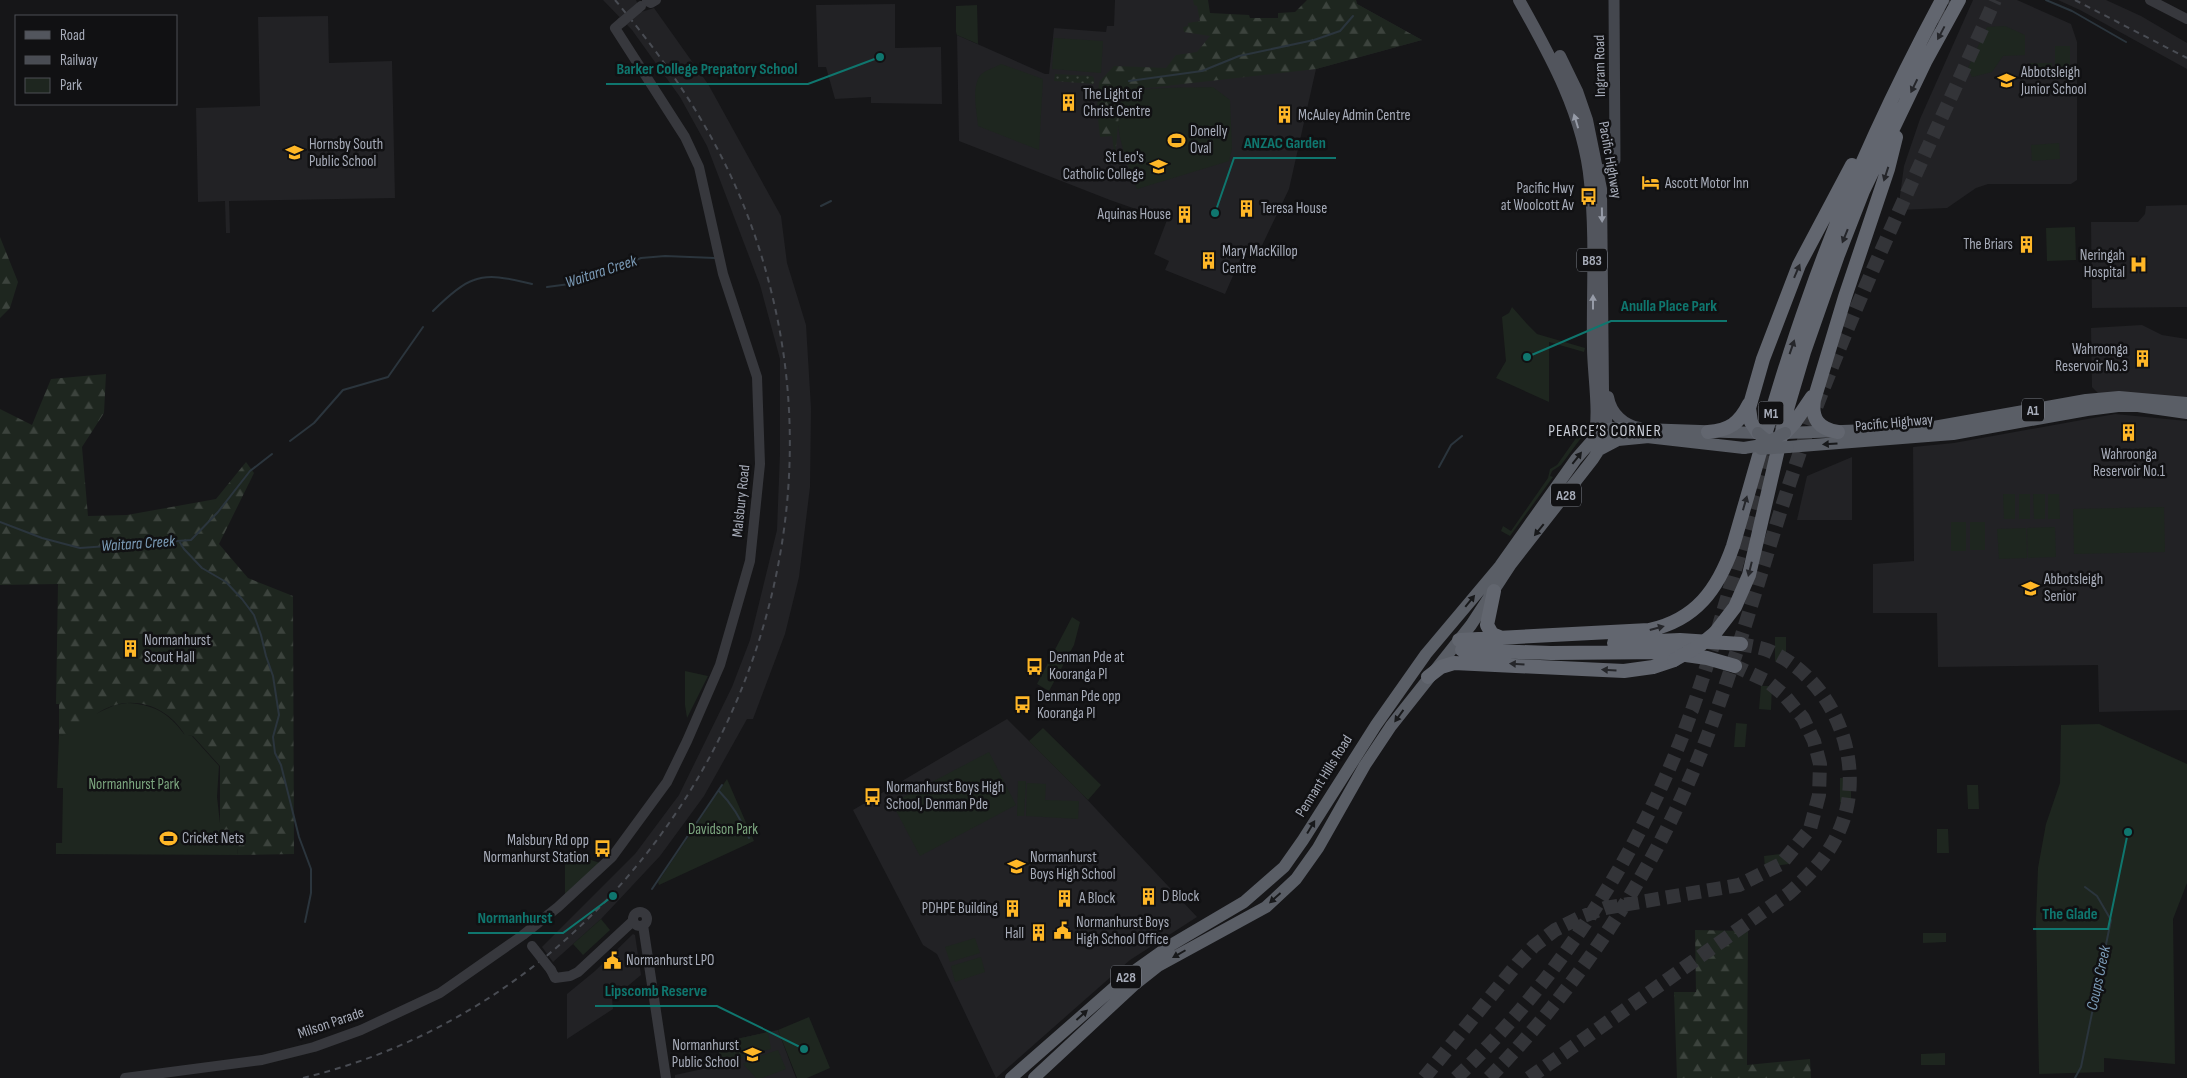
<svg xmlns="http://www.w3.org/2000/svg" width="2187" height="1078" viewBox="0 0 2187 1078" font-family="'Sofia Sans Condensed',sans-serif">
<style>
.built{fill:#222225}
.green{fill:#1e261f}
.forest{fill:url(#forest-firs)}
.garden{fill:url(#garden-dots)}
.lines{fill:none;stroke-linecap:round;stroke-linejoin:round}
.stream{stroke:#2b353d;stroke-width:2}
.motorway-tunnel{stroke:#333438;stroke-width:14;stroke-dasharray:14 7;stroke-linecap:butt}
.tertiary{stroke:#37383d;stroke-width:10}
.secondary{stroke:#44474e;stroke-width:11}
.primary{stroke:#52555d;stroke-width:12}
.trunk{stroke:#5a5e66;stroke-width:12}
.motorway{stroke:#62666f;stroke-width:14}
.rail{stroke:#494c53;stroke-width:2;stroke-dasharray:6 5;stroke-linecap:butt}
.tertiary-bridge{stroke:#37383d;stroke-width:10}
.trunk-bridge{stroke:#5a5e66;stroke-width:12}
.motorway-bridge{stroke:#62666f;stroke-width:14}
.oneway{fill:#25262a}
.oneway2{fill:#969ba7}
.oneway3{fill:#18191b}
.labels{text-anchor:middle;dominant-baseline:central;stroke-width:5;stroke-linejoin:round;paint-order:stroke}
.shield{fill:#111113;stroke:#7a7e87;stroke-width:1}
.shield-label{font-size:14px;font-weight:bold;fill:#a7acb9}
.street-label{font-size:15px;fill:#a7acb9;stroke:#111113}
.poi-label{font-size:15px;fill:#a7acb9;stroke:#111113;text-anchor:start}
.park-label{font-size:15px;fill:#7ca67f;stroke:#111113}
.water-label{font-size:16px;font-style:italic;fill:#7b9bb7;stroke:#111113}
.neighbourhood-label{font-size:16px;letter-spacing:1px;fill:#c8ccd5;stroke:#111113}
.leader{fill:none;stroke:#0f766e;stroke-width:2}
.callout-dot{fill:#0f766e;stroke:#111113;stroke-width:2}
.callout-label{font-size:16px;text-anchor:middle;font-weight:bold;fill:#0f766e;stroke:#111113;stroke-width:5;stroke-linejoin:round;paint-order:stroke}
</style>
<defs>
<pattern id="forest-firs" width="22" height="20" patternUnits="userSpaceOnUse" patternTransform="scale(1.25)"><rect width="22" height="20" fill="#1e261f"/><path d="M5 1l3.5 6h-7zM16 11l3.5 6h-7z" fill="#3c433d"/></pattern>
<pattern id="garden-dots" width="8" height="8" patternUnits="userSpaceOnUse" patternTransform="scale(1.25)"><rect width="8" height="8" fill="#1e261f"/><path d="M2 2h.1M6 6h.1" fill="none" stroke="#3c433d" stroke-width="1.8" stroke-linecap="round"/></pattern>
</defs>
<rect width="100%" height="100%" fill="#161618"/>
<!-- built -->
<path class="built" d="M603 0H636L641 12 654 8 708 84 781 216 787 263 806 325 811 408 810 487 799 577 785 634 753 719H747L704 796 660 856 601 919 553 962 542 947 635 854 679 795 732 687 750 640 777 530 780 453V359L760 285 707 146 680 97 632 30Z
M1115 0H1197L1213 37 1356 0 1357 4 1422 40 1316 69 1289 189 1256 258 1243 253 1225 294 1165 270 1169 261 1154 254 1167 220 1110 200 959 141 957 35 1045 74H1049L1054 28 1106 32 1107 26H1114Z
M1973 0H2017L2071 24 2077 42V180L2071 184H1988L1976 188 1947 208 1898 210 1904 166 1920 119Z
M2058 0H2106L2141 16 2187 43V69L2080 10Z
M895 4V48L941 47 942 104 871 103V97L835 99 826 67H818L816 5Z
M328 16 329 63 392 61 395 198 229 201 230 233H226L225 201 198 202 196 108 260 106 258 17Z
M2187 205V307L2092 308 2091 222H2138L2145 214 2146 206Z
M2142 325 2162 335 2187 339V399L2098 393 2092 387 2091 328Z
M2115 414 2187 421V710L2099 712 2098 665 1938 667 1937 613H1873V564L1914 561 1913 447 1954 443Z
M1852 457V520H1797L1807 476Z
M1007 719 1082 794 1197 917 1130 960 996 1078 937 954 923 945 853 810Z
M633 934 635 935 641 975 612 999 613 1009 567 1039V994L595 971Z
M778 1030 796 1078H675V1075L721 1065 718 1043Z"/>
<!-- green -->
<path class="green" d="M977 5 978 44 957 35 956 32V6Z
M2005 26 2025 35V55L2003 56 1992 72 1972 77 1968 68 1987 27Z
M1054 38 1103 41 1101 73 1052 69Z
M2055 46H2070V76H2055Z
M2030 63H2052V78H2030Z
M1001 64 1043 79 1039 150 978 126C977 112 972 93 978 79 981 71 994 68 1001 64Z
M1213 87 1230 100 1232 148 1229 161 1137 189C1130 168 1103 109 1128 94 1141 86 1196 88 1213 87Z
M2059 143 2060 159 2032 161 2031 145Z
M2075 227 2076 260 2047 261 2046 228Z
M1512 307 1527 324 1537 334 1585 348 1584 352 1549 342V402L1496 378 1506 361 1502 317 1509 313Z
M1587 419 1586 428 1580 437 1581 438 1561 465 1552 471 1550 476 1553 477 1510 536 1501 531 1503 526 1511 531 1548 478 1550 469 1557 465 1586 424Z
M2003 494H2015V519H2004Z
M2019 494H2030V519H2019Z
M2033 494H2045V519H2034Z
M2048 494H2059L2060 519H2048Z
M2164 507 2165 552 2074 554 2073 509Z
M1966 522V551H1951V522Z
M1970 522H1985V550H1970Z
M2055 527 2056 557 2028 558 2027 528Z
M2026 528 2027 558 1999 559 1998 544H2000L1998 543 1997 529Z
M1072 617 1080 622 1074 645 1049 691 1037 684Z
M1775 637H1786V661H1775Z
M685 671 708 676 687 718 685 705Z
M1761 686H1772L1771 710 1759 709Z
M127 703C153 704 169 713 184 734L192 736 219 766 217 797 220 823 239 842 237 855 56 854V843H62L63 788H57L59 736 78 732 93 715 115 705Z
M1736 723 1747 724 1745 747H1734Z
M2099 724 2187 764V883L2173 919 2175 1064 2104 1058V1072L2039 1074 2036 920 2038 868 2046 824 2060 783 2061 725Z
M1043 728 1101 785 1088 800 1029 741Z
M989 752 1016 805 920 856 892 803Z
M1840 778H1851V802H1840Z
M727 779 754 841 659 885 658 882Z
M1018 781H1026L1024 816H1017Z
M1027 783 1046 784 1045 800 1079 801 1078 819 1026 816Z
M1967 785H1978L1979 809H1968Z
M1937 829H1948L1949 853H1937Z
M565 851 600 863 565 895Z
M1788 853 1789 864 1765 867 1764 856Z
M601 919 610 930 583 955 573 944Z
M1923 933H1946V942L1923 943Z
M975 938 980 953 950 962 945 947Z
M981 957 985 972 955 982 951 966Z
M809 1017 830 1068 807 1078H797L778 1030Z
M768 1032 771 1049 748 1054 731 1064 721 1065 718 1043Z
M778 1050 786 1069 762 1078H756L743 1064 757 1057Z
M1945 1053V1065H1921V1054Z"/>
<!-- forest -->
<path class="forest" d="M1193 0H1208L1210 13 1249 15 1250 18H1278V13L1295 12 1307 0H1356L1357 4 1422 40 1316 69 1121 91 1115 159 1112 136 1100 137 1097 109 1099 82 1114 66 1166 68 1176 55 1197 52 1210 36 1184 32 1183 27 1188 26V23L1200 21 1197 6 1194 5Z
M0 237 18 282 10 308 0 318Z
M106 374 104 413 82 447 88 516 127 515 216 499 246 462 254 473 219 544 248 578 293 596 294 854 237 855 239 842H230L220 823V766L193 736 185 735C166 703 126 692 95 715 89 720 84 727 79 733L59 736V704H56L58 584 0 585V409L32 425 51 379Z
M1695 930 1748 931 1747 1065 1810 1059 1811 1078H1677L1674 992H1696Z"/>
<!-- garden -->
<path class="garden" d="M1055 74 1092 76 1094 78V84L1054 81Z"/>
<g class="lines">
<!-- stream -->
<path class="stream" d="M2046 0 2072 11 2126 42
M1129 81 1202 71 1239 56 1314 40 1340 31 1353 16
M821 206 831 201
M547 287 577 283 641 258 665 256 715 258
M433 311C442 302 461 284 474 280 492 273 514 280 532 284
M290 441 314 423 343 390 388 377 423 327
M1439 467 1451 445 1462 436
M0 522 42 538 80 548 191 540 218 512 250 471 272 454
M179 541 184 549 202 568 226 582 242 599 254 615 261 635 266 656 273 676 279 715 273 737 275 753 281 765 299 837 311 869V893L305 922
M719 791C732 804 742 821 749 838
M652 889 722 785
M2075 1078 2081 1067 2111 920 2097 896 2085 887"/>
<!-- motorway-tunnel -->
<path class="motorway-tunnel" d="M1930 42 1949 0
M1424 1078 1518 963 1534 946 1555 930 1581 917 1605 908 1739 885 1781 864 1810 829 1819 795 1820 764 1814 741 1803 718 1784 695 1767 681 1735 666
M1456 1078C1560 980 1645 845 1692 710 1727 610 1751 504 1783 402
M1489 1078C1586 979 1662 859 1710 729 1751 618 1779 502 1822 392 1874 259 1937 130 1995 0
M1529 1078 1788 894C1814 871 1835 849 1845 815 1863 752 1829 675 1767 650 1759 647 1749 646 1741 644"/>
<!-- tertiary -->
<path class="tertiary" d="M2150 0 2187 19
M647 1 651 3 656 0
M633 919a7 7 0 1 1 14 0a7 7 0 1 1-14 0Z
M643 925 666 1078
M551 970 555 978 570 976 578 972 633 921
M125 1078 262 1060 314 1047 361 1030 440 993 523 935 558 907 612 857 667 782 687 741 720 665 750 561 760 464 757 377 723 274 699 167 685 137 615 28 622 22"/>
<!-- secondary -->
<path class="secondary" d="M1589 171 1608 169 1615 160 1614 0"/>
<!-- primary -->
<path class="primary" d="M1519 0C1551 57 1584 116 1590 182 1596 237 1592 293 1593 349 1593 372 1601 420 1593 439
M1560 56 1577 91 1587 120 1601 189 1603 390 1607 429
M1608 397C1611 414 1624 425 1639 428"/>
<!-- trunk -->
<path class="trunk" d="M1785 433 1928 428 2086 400 2119 397 2187 403
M1647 437 1744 448
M1788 447 1953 434 2087 410 2118 406H2138L2187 413
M1599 450 1618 440 1649 437
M1011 1078 1126 977 1171 945 1244 902 1284 867 1303 840 1376 725 1426 654 1500 566 1576 459 1597 435 1604 430 1613 428 1758 433
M1034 1078 1134 985 1158 966 1266 907 1296 879 1318 848 1365 765 1391 726 1471 625 1511 564 1593 459 1604 442 1607 429"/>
<!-- motorway -->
<path class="motorway" d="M1708 432C1729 430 1739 424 1749 404
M1838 432C1819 429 1811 419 1814 400L1845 297 1888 169 1896 137
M1758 433 1751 422 1749 408 1763 359 1799 265 1852 165
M1785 433 1795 422 1812 397
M1494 591 1487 625 1492 634 1502 638
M1715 633 1735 607 1749 575 1788 406 1804 352 1838 255 1863 191 1925 62 1959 0
M1459 640 1649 630C1696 620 1718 589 1733 546 1757 464 1779 381 1808 300 1844 197 1890 97 1942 0
M1614 643 1680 640 1741 644
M1462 650 1551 653 1665 652 1707 658 1735 666
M1428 677 1441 667 1454 663 1624 671 1653 667 1674 660"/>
<!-- rail -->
<path class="rail" d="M2075 0 2187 58
M303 1078C640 996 851 637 774 303 747 184 693 93 615 0"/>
<!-- tertiary-bridge -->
<path class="tertiary-bridge" d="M622 22 641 6
M532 946 551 970"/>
<!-- trunk-bridge -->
<path class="trunk-bridge" d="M1758 433 1765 439 1776 443
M1744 448 1762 445 1785 433
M1761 449 1788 447"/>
<!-- motorway-bridge -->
<path class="motorway-bridge" d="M1674 660 1699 646 1715 633"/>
</g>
<!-- one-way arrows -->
<defs><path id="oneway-solid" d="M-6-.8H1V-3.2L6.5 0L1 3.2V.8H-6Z" transform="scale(1.25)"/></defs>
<g class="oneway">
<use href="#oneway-solid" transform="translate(1941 33) rotate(118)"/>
<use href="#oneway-solid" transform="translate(1914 86) rotate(116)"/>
<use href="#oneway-solid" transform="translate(1886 174) rotate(108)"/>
<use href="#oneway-solid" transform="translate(1845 236) rotate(112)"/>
<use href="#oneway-solid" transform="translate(1797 271) rotate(-67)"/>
<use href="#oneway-solid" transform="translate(1792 347) rotate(-71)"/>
<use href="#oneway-solid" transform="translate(1745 503) rotate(-74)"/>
<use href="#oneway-solid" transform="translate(1750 569) rotate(104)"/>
<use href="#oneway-solid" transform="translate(1657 628) rotate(-15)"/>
<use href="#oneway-solid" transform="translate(1517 664) rotate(-177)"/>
<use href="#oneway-solid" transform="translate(1609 670) rotate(-177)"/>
</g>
<g class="oneway2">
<use href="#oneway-solid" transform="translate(1576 121) rotate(-107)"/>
<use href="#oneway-solid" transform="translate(1602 215) rotate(89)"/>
<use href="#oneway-solid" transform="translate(1593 302) rotate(-90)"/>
</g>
<g class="oneway3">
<use href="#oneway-solid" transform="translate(1830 444) rotate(176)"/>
<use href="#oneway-solid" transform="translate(1577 458) rotate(-52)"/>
<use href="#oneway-solid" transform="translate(1539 530) rotate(129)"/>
<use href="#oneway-solid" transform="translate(1470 601) rotate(-51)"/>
<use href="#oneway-solid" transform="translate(1399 716) rotate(126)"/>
<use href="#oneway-solid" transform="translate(1311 827) rotate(-59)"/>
<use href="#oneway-solid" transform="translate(1275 898) rotate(138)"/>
<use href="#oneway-solid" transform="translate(1179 954) rotate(150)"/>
<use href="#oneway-solid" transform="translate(1082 1015) rotate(-42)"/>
</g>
<!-- icons -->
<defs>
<symbol id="school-bare" viewBox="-9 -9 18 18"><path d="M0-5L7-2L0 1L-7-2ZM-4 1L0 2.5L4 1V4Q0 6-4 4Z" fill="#ffb727" stroke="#111113" stroke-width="2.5" paint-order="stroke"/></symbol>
<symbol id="building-bare" viewBox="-9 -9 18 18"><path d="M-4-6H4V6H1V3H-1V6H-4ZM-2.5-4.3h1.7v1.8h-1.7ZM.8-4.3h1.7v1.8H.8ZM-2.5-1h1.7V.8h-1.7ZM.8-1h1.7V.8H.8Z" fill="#ffb727" stroke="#111113" stroke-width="2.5" paint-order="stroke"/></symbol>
<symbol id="stadium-bare" viewBox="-9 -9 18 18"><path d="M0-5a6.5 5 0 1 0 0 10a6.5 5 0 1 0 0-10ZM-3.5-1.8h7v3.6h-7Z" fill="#ffb727" stroke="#111113" stroke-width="2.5" paint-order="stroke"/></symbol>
<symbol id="hotel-bare" viewBox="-9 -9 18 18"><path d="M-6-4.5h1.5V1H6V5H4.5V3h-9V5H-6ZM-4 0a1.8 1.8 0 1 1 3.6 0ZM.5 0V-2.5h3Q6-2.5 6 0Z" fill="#ffb727" stroke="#111113" stroke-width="2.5" paint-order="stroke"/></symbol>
<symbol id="bus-bare" viewBox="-9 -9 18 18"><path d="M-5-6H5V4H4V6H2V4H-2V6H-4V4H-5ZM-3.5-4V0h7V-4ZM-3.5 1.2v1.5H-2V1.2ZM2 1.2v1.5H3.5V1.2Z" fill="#ffb727" stroke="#111113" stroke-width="2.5" paint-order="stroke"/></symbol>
<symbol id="hospital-bare" viewBox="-9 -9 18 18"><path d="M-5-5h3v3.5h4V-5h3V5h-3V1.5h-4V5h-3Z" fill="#ffb727" stroke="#111113" stroke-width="2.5" paint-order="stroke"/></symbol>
<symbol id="civic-bare" viewBox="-9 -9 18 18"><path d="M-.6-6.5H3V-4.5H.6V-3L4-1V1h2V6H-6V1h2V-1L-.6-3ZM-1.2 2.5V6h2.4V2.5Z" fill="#ffb727" stroke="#111113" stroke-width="2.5" paint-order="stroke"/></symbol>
</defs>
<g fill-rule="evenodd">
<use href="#school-bare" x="1994" y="68" width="25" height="25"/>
<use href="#building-bare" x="1056" y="90" width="25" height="25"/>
<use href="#building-bare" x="1272" y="102" width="25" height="25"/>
<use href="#stadium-bare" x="1164" y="128" width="25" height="25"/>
<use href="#school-bare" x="282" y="140" width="25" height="25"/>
<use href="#school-bare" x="1146" y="154" width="25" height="25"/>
<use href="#hotel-bare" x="1638" y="170" width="25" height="25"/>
<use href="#bus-bare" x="1576" y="184" width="25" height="25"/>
<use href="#building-bare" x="1234" y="196" width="25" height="25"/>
<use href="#building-bare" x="1172" y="202" width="25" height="25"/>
<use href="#building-bare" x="2014" y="232" width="25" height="25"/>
<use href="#building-bare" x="1196" y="248" width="25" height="25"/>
<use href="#hospital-bare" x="2126" y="252" width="25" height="25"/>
<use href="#building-bare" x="2130" y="346" width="25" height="25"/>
<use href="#building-bare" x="2116" y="420" width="25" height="25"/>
<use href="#school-bare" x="2018" y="576" width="25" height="25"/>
<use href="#building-bare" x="118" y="636" width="25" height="25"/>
<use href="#bus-bare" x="1022" y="654" width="25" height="25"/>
<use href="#bus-bare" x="1010" y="692" width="25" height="25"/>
<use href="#bus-bare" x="860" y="784" width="25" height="25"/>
<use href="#stadium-bare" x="156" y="826" width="25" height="25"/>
<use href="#bus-bare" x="590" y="836" width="25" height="25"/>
<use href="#school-bare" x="1004" y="854" width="25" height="25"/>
<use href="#building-bare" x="1136" y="884" width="25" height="25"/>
<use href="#building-bare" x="1052" y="886" width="25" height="25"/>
<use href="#building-bare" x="1000" y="896" width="25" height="25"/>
<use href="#civic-bare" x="1050" y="918" width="25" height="25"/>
<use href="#building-bare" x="1026" y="920" width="25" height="25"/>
<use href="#civic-bare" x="600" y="948" width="25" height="25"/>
<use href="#school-bare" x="740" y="1042" width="25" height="25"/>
</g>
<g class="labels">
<!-- shield labels -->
<g class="shield">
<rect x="1577" y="248.5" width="30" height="23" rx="4"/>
<rect x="2022" y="398.5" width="22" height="23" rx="4"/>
<rect x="1758.5" y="401.5" width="25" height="23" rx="4"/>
<rect x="1551" y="483.5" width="30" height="23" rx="4"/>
<rect x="1111" y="965.5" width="30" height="23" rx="4"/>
</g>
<g class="shield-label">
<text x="1592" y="260">B83</text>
<text x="2033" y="410">A1</text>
<text x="1771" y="413">M1</text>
<text x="1566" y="495">A28</text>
<text x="1126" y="977">A28</text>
</g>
<!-- street labels -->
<g class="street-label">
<text transform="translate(1600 66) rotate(-91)">Ingram Road</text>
<text transform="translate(1610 160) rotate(80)">Pacific Highway</text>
<text transform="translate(1894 423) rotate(-5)">Pacific Highway</text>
<text transform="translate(741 501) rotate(-84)">Malsbury Road</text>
<text transform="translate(1324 776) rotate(-58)">Pennant Hills Road</text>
<text transform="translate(331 1023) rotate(-19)">Milson Parade</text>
</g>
<!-- poi labels -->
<g class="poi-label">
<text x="2021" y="72">Abbotsleigh<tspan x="2021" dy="17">Junior School</tspan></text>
<text x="1083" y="94">The Light of<tspan x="1083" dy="17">Christ Centre</tspan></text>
<text x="1298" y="115">McAuley Admin Centre</text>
<text x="1190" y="131">Donelly<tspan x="1190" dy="17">Oval</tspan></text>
<text x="309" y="144">Hornsby South<tspan x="309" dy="17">Public School</tspan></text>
<text x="1144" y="157" text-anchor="end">St Leo's<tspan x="1144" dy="17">Catholic College</tspan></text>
<text x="1665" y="183">Ascott Motor Inn</text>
<text x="1574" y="188" text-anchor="end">Pacific Hwy<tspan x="1574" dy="17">at Woolcott Av</tspan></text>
<text x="1261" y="208">Teresa House</text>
<text x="1171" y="214" text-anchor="end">Aquinas House</text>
<text x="2013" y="244" text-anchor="end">The Briars</text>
<text x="1222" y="251">Mary MacKillop<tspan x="1222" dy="17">Centre</tspan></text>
<text x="2125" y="255" text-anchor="end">Neringah<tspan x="2125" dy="17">Hospital</tspan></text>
<text x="2128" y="349" text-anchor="end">Wahroonga<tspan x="2128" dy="17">Reservoir No.3</tspan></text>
<text x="2129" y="454" text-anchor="middle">Wahroonga<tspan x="2129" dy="17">Reservoir No.1</tspan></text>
<text x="2044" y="579">Abbotsleigh<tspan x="2044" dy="17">Senior</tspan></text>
<text x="144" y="640">Normanhurst<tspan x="144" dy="17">Scout Hall</tspan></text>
<text x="1049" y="657">Denman Pde at<tspan x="1049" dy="17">Kooranga Pl</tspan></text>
<text x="1037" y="696">Denman Pde opp<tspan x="1037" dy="17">Kooranga Pl</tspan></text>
<text x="886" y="787">Normanhurst Boys High<tspan x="886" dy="17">School, Denman Pde</tspan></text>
<text x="182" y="838">Cricket Nets</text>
<text x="589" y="840" text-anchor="end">Malsbury Rd opp<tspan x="589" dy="17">Normanhurst Station</tspan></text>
<text x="1030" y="857">Normanhurst<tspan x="1030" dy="17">Boys High School</tspan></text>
<text x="1162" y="896">D Block</text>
<text x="1079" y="898">A Block</text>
<text x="998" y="908" text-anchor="end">PDHPE Building</text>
<text x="1076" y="922">Normanhurst Boys<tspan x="1076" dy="17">High School Office</tspan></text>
<text x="1024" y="933" text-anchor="end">Hall</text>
<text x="626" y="960">Normanhurst LPO</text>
<text x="739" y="1045" text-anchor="end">Normanhurst<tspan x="739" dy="17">Public School</tspan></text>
</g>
<!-- park labels -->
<g class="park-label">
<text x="134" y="784">Normanhurst Park</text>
<text x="723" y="829">Davidson Park</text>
</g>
<!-- water labels -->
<g class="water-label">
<text transform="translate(601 272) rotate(-18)">Waitara Creek</text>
<text transform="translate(138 544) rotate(-4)">Waitara Creek</text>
<text transform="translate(2099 978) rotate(-78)">Coups Creek</text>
</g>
<!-- neighbourhood labels -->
<g class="neighbourhood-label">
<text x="1605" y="431">PEARCE’S CORNER</text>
</g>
</g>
<!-- callouts -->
<path class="leader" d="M880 57L808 84H606M1215 213L1234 158H1336M1527 357L1611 321H1727M2128 832L2108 929H2033M613 896L563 933H468M804 1049L717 1006H595"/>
<g class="callout-dot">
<circle cx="880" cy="57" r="5"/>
<circle cx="1215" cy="213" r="5"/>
<circle cx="1527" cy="357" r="5"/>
<circle cx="2128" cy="832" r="5"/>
<circle cx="613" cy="896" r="5"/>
<circle cx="804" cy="1049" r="5"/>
</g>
<g class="callout-label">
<text x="707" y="74">Barker College Prepatory School</text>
<text x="1285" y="148">ANZAC Garden</text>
<text x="1669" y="311">Anulla Place Park</text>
<text x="2070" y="919">The Glade</text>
<text x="515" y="923">Normanhurst</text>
<text x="656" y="996">Lipscomb Reserve</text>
</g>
<!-- legend -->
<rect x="15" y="15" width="162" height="90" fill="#111113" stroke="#4d4f55"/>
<rect x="25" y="31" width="25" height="8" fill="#52555d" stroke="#4d4f55"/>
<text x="60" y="40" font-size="15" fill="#a7acb9">Road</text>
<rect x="25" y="56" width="25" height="8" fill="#494c53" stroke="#4d4f55"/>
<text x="60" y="65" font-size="15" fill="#a7acb9">Railway</text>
<rect x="25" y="78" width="25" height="15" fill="#1e261f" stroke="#4d4f55"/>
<text x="60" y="90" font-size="15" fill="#a7acb9">Park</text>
</svg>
